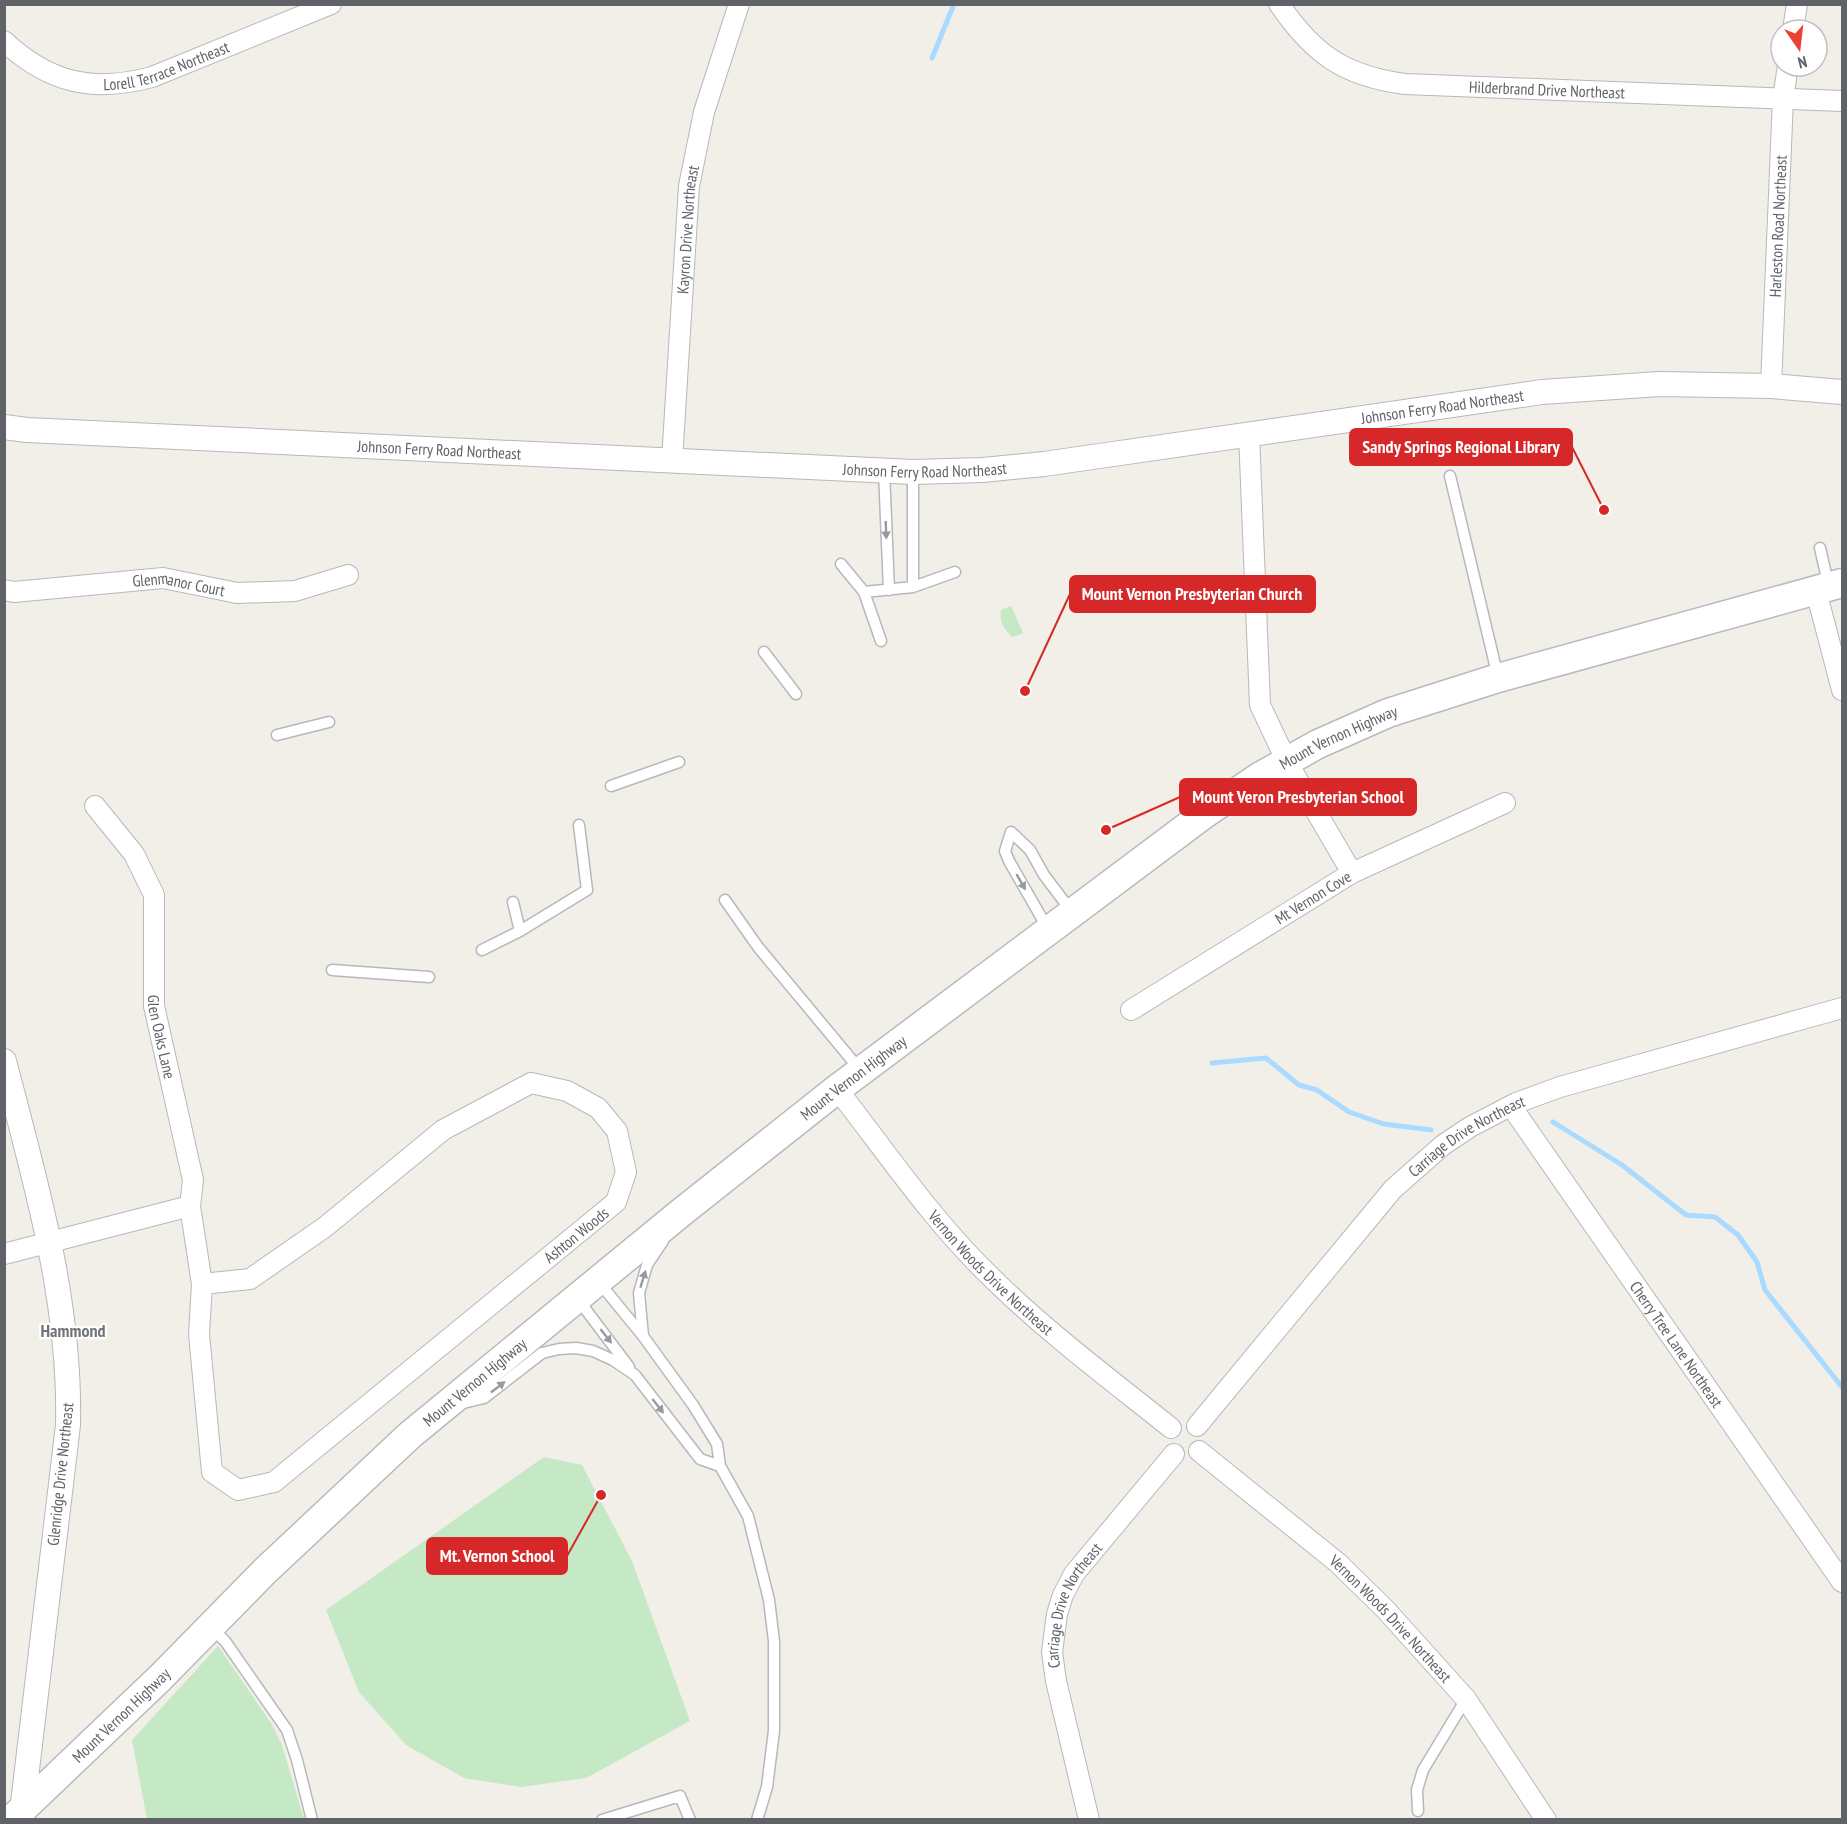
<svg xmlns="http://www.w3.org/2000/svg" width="1847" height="1824" viewBox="0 0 1847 1824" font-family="'PT Sans Narrow',sans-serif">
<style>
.green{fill:#c5e8c5}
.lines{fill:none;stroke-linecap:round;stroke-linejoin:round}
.stream{stroke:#aadaff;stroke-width:5}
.service-casing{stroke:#b5b8bc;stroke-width:13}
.minor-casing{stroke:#b5b8bc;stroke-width:22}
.tertiary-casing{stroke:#b5b8bc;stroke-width:26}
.secondary-casing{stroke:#b6babf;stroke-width:31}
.service{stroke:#fff;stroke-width:10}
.minor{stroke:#fff;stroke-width:20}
.tertiary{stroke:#fff;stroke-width:24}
.secondary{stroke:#fff;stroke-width:28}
.oneway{fill:#979a9d}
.labels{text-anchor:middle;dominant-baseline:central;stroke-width:4.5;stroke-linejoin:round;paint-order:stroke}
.street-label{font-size:16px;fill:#5f6368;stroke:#fff}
.neighbourhood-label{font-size:18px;font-weight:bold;fill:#70757a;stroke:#fff}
.leader{fill:none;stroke:#d62828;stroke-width:2}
.callout-dot{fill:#d62828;stroke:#fff;stroke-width:2}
.callout{fill:#d62828;stroke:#d62828;stroke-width:2}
.callout-label{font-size:18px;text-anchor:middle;font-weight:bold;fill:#fff}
</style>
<rect width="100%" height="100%" fill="#f1efe8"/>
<!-- green -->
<path class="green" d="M1011 606 1023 633 1013 637C1004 630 999 622 1001 610Z
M544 1457 582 1465 632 1561 690 1721 586 1778 521 1787 464 1778 406 1745 359 1692 326 1610Z
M218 1646 271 1723 282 1745 304 1819H147L132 1740Z"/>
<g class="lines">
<!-- stream -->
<path class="stream" d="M932 58 954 4
M1212 1063 1266 1058 1299 1085 1317 1090 1349 1112 1384 1124 1431 1130
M1553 1122 1622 1165 1686 1215 1715 1217 1738 1235 1757 1262 1765 1290 1842 1387"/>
<defs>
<path id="service" d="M884 471 889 590
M1450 476 1498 677
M1820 548 1829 587
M841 564 864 592 881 641
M913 587V472
M864 592 913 587 955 572
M764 652 796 694
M277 735 329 722
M611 786 679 762
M725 900 758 947 861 1071
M513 902 520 931
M1048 929 1009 861 1005 851 1011 832 1030 850 1044 875 1072 912
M482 950 520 931 587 890 579 825
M332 970 429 977
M598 1281 643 1336 693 1405 717 1444 720 1466 748 1516 769 1600 774 1641V1731L767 1787 757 1820
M577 1298 629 1367
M643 1336 639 1293 647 1265 663 1241
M463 1403 484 1398 542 1353 559 1349 576 1348 593 1351 613 1360 635 1375 700 1459 720 1466
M210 1627 225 1641 287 1730 297 1760 312 1820
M1418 1811 1417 1790 1423 1770 1466 1699
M602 1820 680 1796 690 1820"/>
<g id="minor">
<path id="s1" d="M1279 4C1313 54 1344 76 1405 84L1842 101"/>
<path d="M1793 30 1797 4"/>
<path id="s2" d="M4 41C49 83 93 93 152 77L331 4"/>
<path id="s3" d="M1771 386 1783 98 1788 66"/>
<path d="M1249 434 1260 705 1287 762 1352 873"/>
<path id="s4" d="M672 461 689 186 704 112 739 4"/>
<path id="s5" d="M4 590 14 592 163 578 237 593 295 591 348 575"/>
<path d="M1816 591 1842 690"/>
<path id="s6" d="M95 806 134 854 154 895V1006L193 1180 190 1206 202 1284"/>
<path id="s7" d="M1131 1010 1352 873 1505 803"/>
<path d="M531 1083 567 1091 598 1108 617 1131 626 1172 616 1202 274 1482 238 1490 212 1472 199 1334 202 1284 250 1279 325 1227 443 1130Z"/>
<path id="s8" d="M837 1089C887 1153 934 1223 993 1279 1048 1333 1111 1380 1171 1428"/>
<path id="s9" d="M1511 1106 1842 1582"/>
<path d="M4 1254 190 1206"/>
<path id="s10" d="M1197 1426 1393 1189 1443 1145 1470 1127 1516 1103 1560 1087 1842 1008"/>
<path id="s11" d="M1199 1451 1338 1563 1385 1609 1466 1699 1546 1820"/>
<path id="s12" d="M1089 1820 1056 1681 1052 1652 1057 1614 1063 1595 1074 1574 1174 1454"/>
</g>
<g id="tertiary">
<path id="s13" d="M4 427 27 430 913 472 983 470 1044 464 1542 392 1659 384 1771 386 1842 392"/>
<path d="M4 1061C35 1181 71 1300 68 1425L21 1820"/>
</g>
<g id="secondary">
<path id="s14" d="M11 1820 160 1678 265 1571 410 1435 683 1211 837 1089 1203 815 1259 777 1318 744 1388 713 1498 678 1842 583"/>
</g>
</defs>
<!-- service casing -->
<use href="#service" class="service-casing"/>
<!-- minor casing -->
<use href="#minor" class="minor-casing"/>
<!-- tertiary casing -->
<use href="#tertiary" class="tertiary-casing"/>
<!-- secondary casing -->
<use href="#secondary" class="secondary-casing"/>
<!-- service -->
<use href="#service" class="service"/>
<!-- minor -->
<use href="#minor" class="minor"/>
<!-- tertiary -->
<use href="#tertiary" class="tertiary"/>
<!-- secondary -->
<use href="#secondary" class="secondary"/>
</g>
<!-- one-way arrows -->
<defs><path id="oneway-solid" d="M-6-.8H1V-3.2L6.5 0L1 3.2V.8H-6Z" transform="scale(1.5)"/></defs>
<g class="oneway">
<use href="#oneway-solid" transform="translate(886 530) rotate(88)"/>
<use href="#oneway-solid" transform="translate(1021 882) rotate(60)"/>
<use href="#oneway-solid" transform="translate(643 1279) rotate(-73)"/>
<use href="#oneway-solid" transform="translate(606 1336) rotate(52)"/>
<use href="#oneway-solid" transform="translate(498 1387) rotate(-38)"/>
<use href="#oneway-solid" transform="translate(658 1406) rotate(52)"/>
</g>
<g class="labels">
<!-- street labels -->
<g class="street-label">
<text stroke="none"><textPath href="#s2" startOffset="177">Lorell Terrace Northeast</textPath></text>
<text stroke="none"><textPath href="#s1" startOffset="297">Hilderbrand Drive Northeast</textPath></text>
<text stroke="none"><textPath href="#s3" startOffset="160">Harleston Road Northeast</textPath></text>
<text stroke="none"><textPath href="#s4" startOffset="232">Kayron Drive Northeast</textPath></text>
<text stroke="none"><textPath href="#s13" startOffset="1444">Johnson Ferry Road Northeast</textPath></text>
<text stroke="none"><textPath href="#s13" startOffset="436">Johnson Ferry Road Northeast</textPath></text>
<text stroke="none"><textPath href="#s13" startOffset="922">Johnson Ferry Road Northeast</textPath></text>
<text stroke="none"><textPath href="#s5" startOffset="176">Glenmanor Court</textPath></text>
<text stroke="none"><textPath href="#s14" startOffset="1718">Mount Vernon Highway</textPath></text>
<text stroke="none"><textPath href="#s7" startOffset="214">Mt Vernon Cove</textPath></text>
<text stroke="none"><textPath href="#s6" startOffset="250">Glen Oaks Lane</textPath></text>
<text stroke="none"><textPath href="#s14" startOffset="1124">Mount Vernon Highway</textPath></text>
<text stroke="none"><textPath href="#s10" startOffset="399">Carriage Drive Northeast</textPath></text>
<text transform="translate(576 1235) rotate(-39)">Ashton Woods</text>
<text stroke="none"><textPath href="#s8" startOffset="240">Vernon Woods Drive Northeast</textPath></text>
<text stroke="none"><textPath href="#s9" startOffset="290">Cherry Tree Lane Northeast</textPath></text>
<text stroke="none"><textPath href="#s14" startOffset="638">Mount Vernon Highway</textPath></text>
<text transform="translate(60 1474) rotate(-84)">Glenridge Drive Northeast</text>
<text stroke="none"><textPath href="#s12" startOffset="224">Carriage Drive Northeast</textPath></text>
<text stroke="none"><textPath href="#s11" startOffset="255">Vernon Woods Drive Northeast</textPath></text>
<text stroke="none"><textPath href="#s14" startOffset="152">Mount Vernon Highway</textPath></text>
</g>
<!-- neighbourhood labels -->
<g class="neighbourhood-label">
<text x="73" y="1330">Hammond</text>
</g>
</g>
<!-- callouts -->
<path class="leader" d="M1604 510L1572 447M1025 691L1070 594M1106 830L1180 797M601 1495L567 1556"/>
<g class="callout-dot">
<circle cx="1604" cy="510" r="6"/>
<circle cx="1025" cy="691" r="6"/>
<circle cx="1106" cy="830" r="6"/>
<circle cx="601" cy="1495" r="6"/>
</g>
<g class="callout">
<rect x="1350" y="429" width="222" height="36" rx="6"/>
<rect x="1070" y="576" width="245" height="36" rx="6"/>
<rect x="1180" y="779" width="236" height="36" rx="6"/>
<rect x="427" y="1538" width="140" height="36" rx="6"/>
</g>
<g class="callout-label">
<text x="1461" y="453">Sandy Springs Regional Library</text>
<text x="1192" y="600">Mount Vernon Presbyterian Church</text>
<text x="1298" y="803">Mount Veron Presbyterian School</text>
<text x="497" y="1562">Mt. Vernon School</text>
</g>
<!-- border -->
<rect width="1847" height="1824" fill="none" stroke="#5f6368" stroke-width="12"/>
<!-- north arrow -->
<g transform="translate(1799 48) rotate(166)"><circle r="28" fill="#ffffff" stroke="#bfc1c3" stroke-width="1.5"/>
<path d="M0-4.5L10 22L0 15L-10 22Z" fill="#ea4335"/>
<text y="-9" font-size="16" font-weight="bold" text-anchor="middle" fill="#5f6368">N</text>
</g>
</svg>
